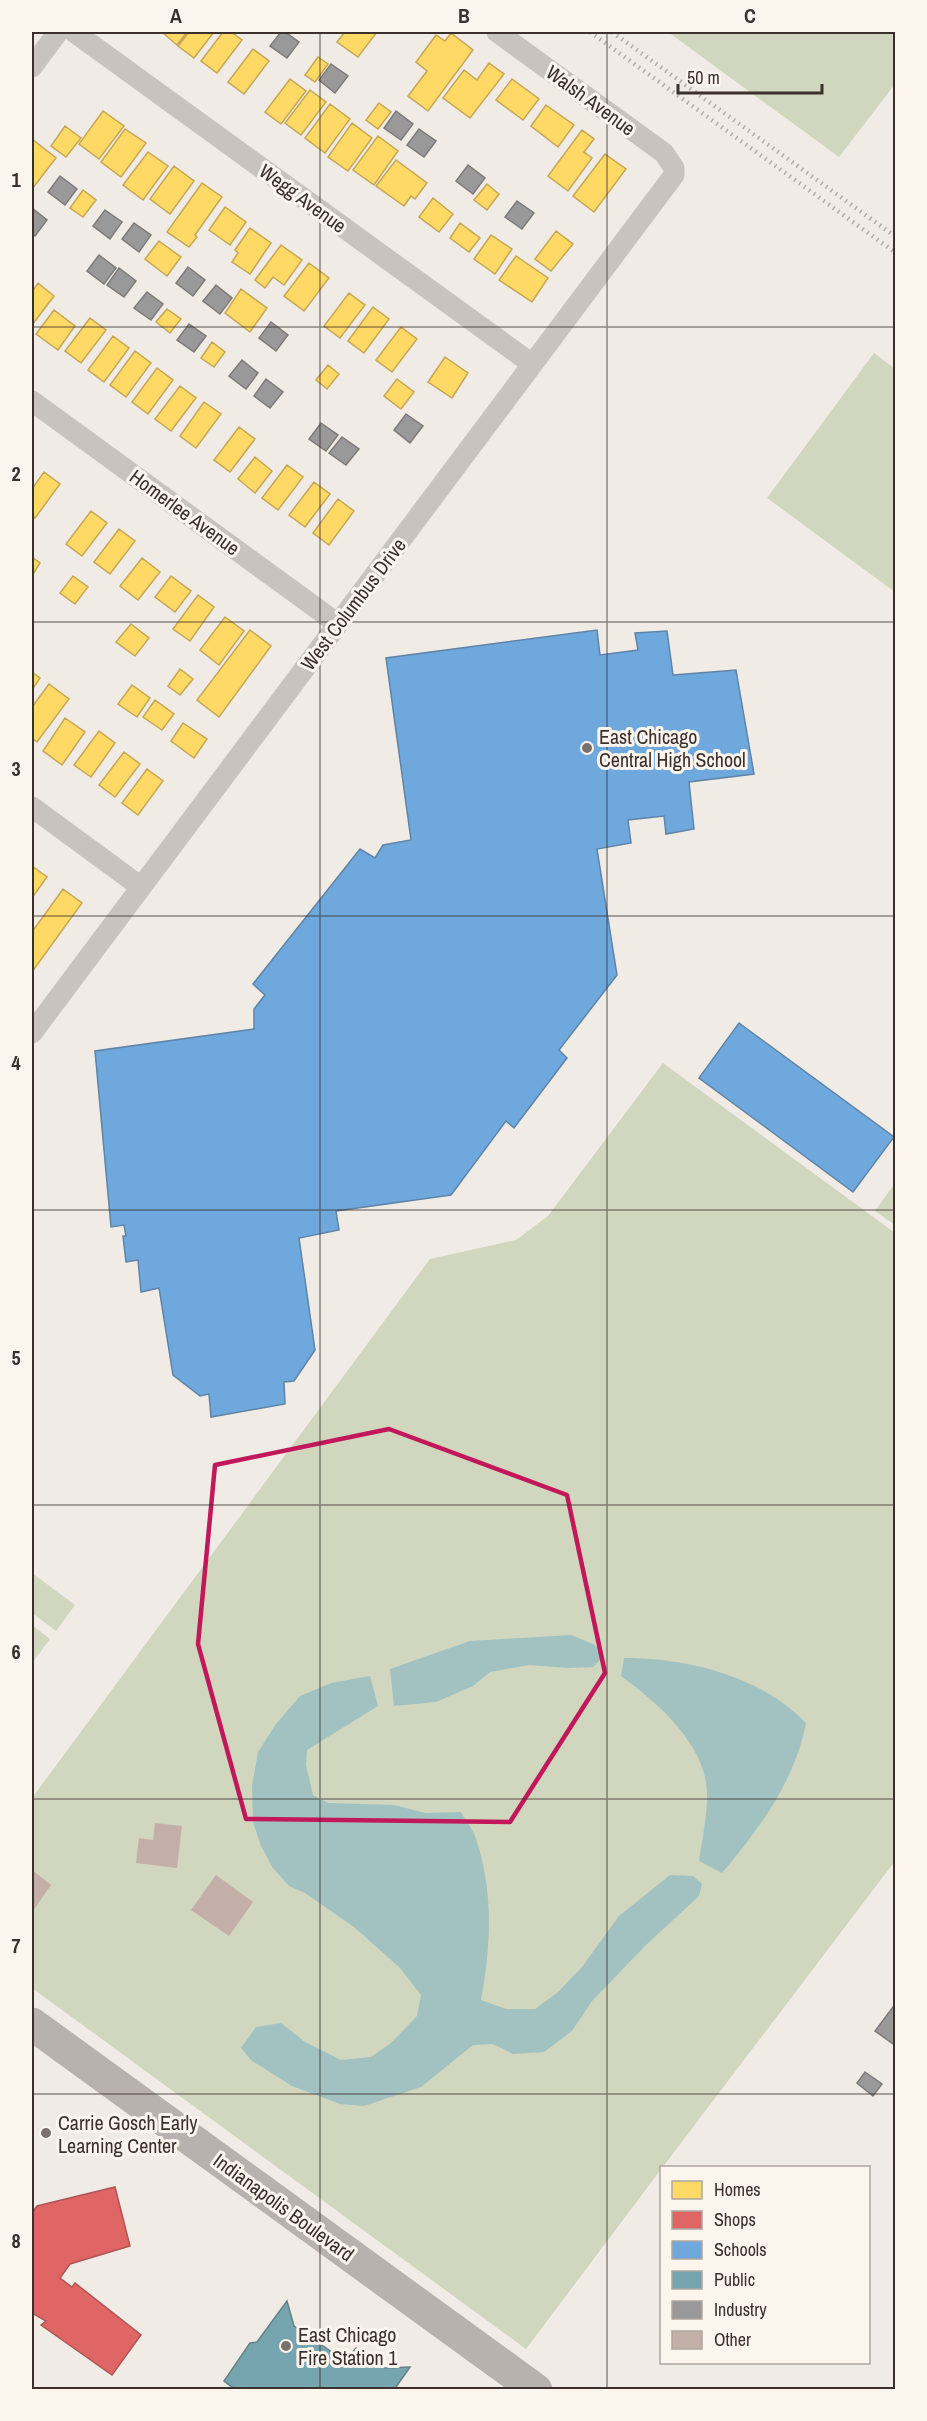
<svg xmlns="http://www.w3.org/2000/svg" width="927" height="2421" viewBox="0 0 927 2421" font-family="'Archivo Narrow',sans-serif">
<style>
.green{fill:#d1d6bf}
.water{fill:#a1c2c1}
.homes{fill:#ffd966;stroke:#c4a654;stroke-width:1.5}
.shops{fill:#e06666;stroke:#ae5654;stroke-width:1.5}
.schools{fill:#6fa8dc;stroke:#5f84a7;stroke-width:1.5}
.public{fill:#76a5af;stroke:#648287;stroke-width:1.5}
.industry{fill:#999;stroke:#7d7a78;stroke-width:1.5}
.building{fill:#c3afa7}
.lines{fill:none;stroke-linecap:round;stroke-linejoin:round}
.minor{stroke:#c9c3be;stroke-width:21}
.primary{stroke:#b8b1ad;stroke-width:33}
.rail{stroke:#b1aca8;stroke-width:4.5;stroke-dasharray:1.5 4.5;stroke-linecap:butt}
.marked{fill:none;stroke:#c2185b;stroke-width:4.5;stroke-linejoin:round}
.grid{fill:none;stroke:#3b302b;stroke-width:1.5;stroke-opacity:0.55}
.poi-dot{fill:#7a716c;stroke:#fbf5ee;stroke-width:2}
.labels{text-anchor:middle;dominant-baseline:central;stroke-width:6;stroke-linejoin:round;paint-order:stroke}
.street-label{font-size:20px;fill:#3b302b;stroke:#fbf5ee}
.poi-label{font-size:20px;fill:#3b302b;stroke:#fbf5ee;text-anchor:start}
.neatline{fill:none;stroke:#3b302b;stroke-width:2}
.grid-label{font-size:20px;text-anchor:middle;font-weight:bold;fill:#3b302b}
</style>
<rect width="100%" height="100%" fill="#f0ebe5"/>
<!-- green -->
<path class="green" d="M668 32H895V84L839 157Z
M874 353 895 369V592L767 498Z
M663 1063 895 1233V1861L662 2168 526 2349 32 1988V1798L430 1259 516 1240 548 1216Z
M895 1183V1225L875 1211Z
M32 1573 75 1605 56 1631 32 1613Z
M32 1625 50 1639 32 1663Z"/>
<!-- water -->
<path class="water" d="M571 1635 595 1645 603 1657 593 1667 569 1668 529 1665 490 1672 473 1686 436 1702 394 1706 390 1669 470 1641Z
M624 1658C687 1658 761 1676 806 1723 795 1781 759 1829 722 1873L699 1861C702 1840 707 1818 707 1797 709 1747 658 1703 621 1676Z
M370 1676 378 1706 307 1750 306 1765 313 1795 328 1803 394 1805 426 1813 461 1812C465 1820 472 1828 475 1836 494 1889 491 1947 481 2000L506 2009H535L557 1993 582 1967 619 1916 670 1875 693 1876 702 1884 699 1896 646 1945 592 2001 572 2031 544 2052 513 2054 493 2044 473 2045 421 2087 364 2106 340 2104 292 2086 251 2060 241 2048 256 2027 281 2023 305 2042 341 2060 371 2057 391 2043 417 2016 421 1995 400 1968 354 1927 305 1893 289 1886 273 1868 261 1846 253 1822 252 1786 258 1752 276 1724 300 1696 331 1683Z"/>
<!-- homes -->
<path class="homes" d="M162 32H187L177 45Z
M189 32H214L194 58 178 46Z
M223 32H231L242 40 217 73 201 61Z
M345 32H377L358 57 337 42Z
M451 33 473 50 428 111 408 96 427 71 416 62 436 35 445 41Z
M253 49 269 61 244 94 228 82Z
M318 57 328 64 315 82 305 75Z
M489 63 504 74 470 118 443 98 464 70 477 80Z
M290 79 306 91 281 124 265 112Z
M512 79 539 99 523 120 496 100Z
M310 90 326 102 301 135 285 123Z
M379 103 391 112 378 129 366 120Z
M330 104 350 119 325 153 305 138Z
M546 105 574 125 558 147 531 126Z
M103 111 124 126 99 159 79 144Z
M352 123 372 138 348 171 328 157Z
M65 126 81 138 66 157 51 146Z
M125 129 146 143 121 177 101 162Z
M582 130 594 139 584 152 592 158 568 191 548 176Z
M378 136 398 151 374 185 353 170Z
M32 139 56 158 32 189Z
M148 152 168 166 143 200 123 185Z
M605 154 626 169 594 212 573 196Z
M396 160 427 183 415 199 411 196 404 206 376 186Z
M174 166 194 181 170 214 150 199Z
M202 183 222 197 195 235 197 237 189 247 167 232Z
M487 184 499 194 487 210 474 200Z
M83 190 96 200 83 217 70 208Z
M433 198 453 214 439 232 419 217Z
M225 207 246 222 230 245 209 230Z
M460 223 480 238 469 252 450 238Z
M250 228 271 243 250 274 232 262 238 253 235 250Z
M556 231 573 244 551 271 535 259Z
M491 235 512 249 495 274 474 259Z
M159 241 181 257 167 276 145 259Z
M281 245 302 260 284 285 273 277 265 288 255 280Z
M516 256 548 278 532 302 499 280Z
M309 263 329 278 304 311 284 296Z
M38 283 54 296 32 325V292Z
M241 289 267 308 250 332 225 313Z
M349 293 365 305 340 338 324 326Z
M373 307 389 319 364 353 348 341Z
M167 309 181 319 170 333 156 322Z
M54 310 75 326 58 350 36 334Z
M90 318 106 330 81 363 65 351Z
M401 327 417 339 392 372 376 360Z
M113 336 129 348 104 382 88 370Z
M212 342 225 352 214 367 201 358Z
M135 351 151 363 126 397 110 385Z
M445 357 468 373 452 398 428 382Z
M328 365 339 374 327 389 316 380Z
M157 368 173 380 148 414 132 402Z
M397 379 414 392 401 409 384 396Z
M180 386 196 398 171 431 155 419Z
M204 402 221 414 196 448 180 436Z
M239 427 255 439 230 472 214 460Z
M255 457 272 471 255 493 238 479Z
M287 465 303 477 278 510 262 498Z
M44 472 60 484 35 518 32 515V489Z
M314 482 330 494 305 527 289 515Z
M338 499 354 511 329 545 313 533Z
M91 511 107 523 82 556 66 544Z
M119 529 135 541 110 574 94 562Z
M32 557 40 563 32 576Z
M142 558 160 572 138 600 120 586Z
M73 576 88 587 75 604 60 593Z
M171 576 191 591 175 612 155 597Z
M198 595 214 607 190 641 173 629Z
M225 617 244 631 219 665 200 650Z
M131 624 149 638 135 656 116 642Z
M250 630 271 646 219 717 197 700Z
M180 669 193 679 180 695 168 686Z
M32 672 40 678 32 690Z
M49 684 69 699 37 742 32 738V707Z
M132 685 150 698 137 717 118 704Z
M155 700 174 714 162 730 143 717Z
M65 718 85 732 62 765 43 751Z
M183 723 207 739 194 758 171 741Z
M99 731 115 743 91 777 74 765Z
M124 752 140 764 115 797 99 785Z
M147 769 163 781 138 815 122 803Z
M32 866 47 877 32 898Z
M63 889 82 903 32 972V932Z"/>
<!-- shops -->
<path class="shops" d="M115 2187 130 2246 70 2264 60 2278 72 2287 75 2283 141 2335 112 2375 41 2325 46 2321 34 2314 32 2318V2213L37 2206Z"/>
<!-- schools -->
<path class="schools" d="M597 630 600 655 638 650 635 633 667 631 673 675 736 670 754 774 689 782 694 829 666 834 664 816 628 820 631 843 597 849 617 975 559 1050 567 1058 514 1128 506 1121 451 1195 336 1211 339 1230 299 1238 315 1350 294 1381 284 1382 285 1404 211 1417 209 1394 200 1396 173 1375 159 1288 141 1292 138 1260 126 1262 123 1236H126L124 1225 111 1227 95 1051 254 1029V1009L265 995 253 984 360 849 375 858 383 845 411 840 386 658Z
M739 1023 894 1137 853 1192 699 1078Z"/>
<!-- public -->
<path class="public" d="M287 2301 294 2326 345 2361 356 2348 385 2368 410 2367 394 2390H236L224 2381 250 2343 257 2342Z"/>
<!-- industry -->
<path class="industry" d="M281 32H285L299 42 287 58 270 46Z
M331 64 348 76 335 93 319 80Z
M396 111 413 124 401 140 384 128Z
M419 129 436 141 424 157 407 145Z
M468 165 485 178 473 194 456 181Z
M60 176 77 189 65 205 48 192Z
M517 201 534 213 522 229 505 217Z
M32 208 47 220 35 236 32 234Z
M105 210 122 222 110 239 93 226Z
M134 223 151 235 139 252 122 239Z
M99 255 116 268 104 284 87 271Z
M188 267 205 280 193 296 176 283Z
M119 268 136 281 124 297 107 285Z
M216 285 232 298 220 314 203 301Z
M147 292 163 304 151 320 134 308Z
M271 322 288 335 276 351 259 338Z
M189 324 206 336 194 352 177 340Z
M242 360 258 373 246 389 229 376Z
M266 379 283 392 270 408 254 396Z
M406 414 423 426 410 443 394 430Z
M321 423 338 435 326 451 309 439Z
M342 437 359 449 346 465 329 453Z
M896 2003V2046L875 2031Z
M865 2072 882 2084 873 2096 857 2083Z"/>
<!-- building -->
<path class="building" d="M155 1823 182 1826 177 1868 136 1863 139 1838 153 1840Z
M32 1870 51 1885 32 1912Z
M216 1875 253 1902 229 1936 191 1910Z"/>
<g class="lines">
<!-- minor -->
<path class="minor" d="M74 32 532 364
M32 67 58 32
M32 401 338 624
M32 807 141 887
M32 1033 674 175V168L664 153 497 32"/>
<!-- primary -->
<path class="primary" d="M32 2024 536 2390"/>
<!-- rail -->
<path class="rail" d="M590 32 896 253
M612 32 896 237"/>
</g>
<!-- marked area -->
<path class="marked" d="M389 1429 567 1495 605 1673 510 1822 246 1819 198 1644 215 1465Z"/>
<!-- grid -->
<path class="grid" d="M320 32V2390M607 32V2390M32 327H896M32 622H896M32 916H896M32 1210H896M32 1505H896M32 1799H896M32 2094H896"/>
<!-- markers -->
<g class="poi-dot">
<circle cx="587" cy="748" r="6"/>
<circle cx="46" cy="2133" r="6"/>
<circle cx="286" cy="2346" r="6"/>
</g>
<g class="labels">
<!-- street labels -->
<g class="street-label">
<text transform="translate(591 100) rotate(36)">Walsh Avenue</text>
<text transform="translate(303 198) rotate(36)">Wegg Avenue</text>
<text transform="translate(185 512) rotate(36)">Homerlee Avenue</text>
<text transform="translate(353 604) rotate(-53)">West Columbus Drive</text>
<text transform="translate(284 2207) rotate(36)">Indianapolis Boulevard</text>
</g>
<!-- poi labels -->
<g class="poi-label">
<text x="599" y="736">East Chicago<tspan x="599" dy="23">Central High School</tspan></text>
<text x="58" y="2122">Carrie Gosch Early<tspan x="58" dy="23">Learning Center</tspan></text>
<text x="298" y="2334">East Chicago<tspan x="298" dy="23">Fire Station 1</tspan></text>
</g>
</g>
<!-- border -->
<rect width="927" height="2421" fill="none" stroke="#fbf5ee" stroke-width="66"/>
<!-- legend -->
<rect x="660" y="2166" width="210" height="198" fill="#fbf5ee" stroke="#aea6a0" stroke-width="1.5"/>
<rect x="672" y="2181" width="30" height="18" fill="#ffd966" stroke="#aea6a0" stroke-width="1.5"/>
<text x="714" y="2196" font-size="18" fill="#3b302b">Homes</text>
<rect x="672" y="2211" width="30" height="18" fill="#e06666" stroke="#aea6a0" stroke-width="1.5"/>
<text x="714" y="2226" font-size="18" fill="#3b302b">Shops</text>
<rect x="672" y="2241" width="30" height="18" fill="#6fa8dc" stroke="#aea6a0" stroke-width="1.5"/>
<text x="714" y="2256" font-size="18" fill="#3b302b">Schools</text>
<rect x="672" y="2271" width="30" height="18" fill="#76a5af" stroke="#aea6a0" stroke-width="1.5"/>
<text x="714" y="2286" font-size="18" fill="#3b302b">Public</text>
<rect x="672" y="2301" width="30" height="18" fill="#999999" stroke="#aea6a0" stroke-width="1.5"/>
<text x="714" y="2316" font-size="18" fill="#3b302b">Industry</text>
<rect x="672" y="2331" width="30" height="18" fill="#c3afa7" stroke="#aea6a0" stroke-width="1.5"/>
<text x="714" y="2346" font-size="18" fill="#3b302b">Other</text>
<!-- scale -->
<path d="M678 84v9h144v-9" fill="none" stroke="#3b302b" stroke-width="3"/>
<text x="687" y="84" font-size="18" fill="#3b302b" stroke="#fbf5ee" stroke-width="4.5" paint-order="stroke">50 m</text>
<rect x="33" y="33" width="861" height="2355" class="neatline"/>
<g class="grid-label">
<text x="176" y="23">A</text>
<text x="464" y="23">B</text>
<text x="750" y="23">C</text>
<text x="16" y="187">1</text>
<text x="16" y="481">2</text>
<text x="16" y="776">3</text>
<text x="16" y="1070">4</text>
<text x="16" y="1365">5</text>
<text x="16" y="1659">6</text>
<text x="16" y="1953">7</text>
<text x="16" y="2248">8</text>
</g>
</svg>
